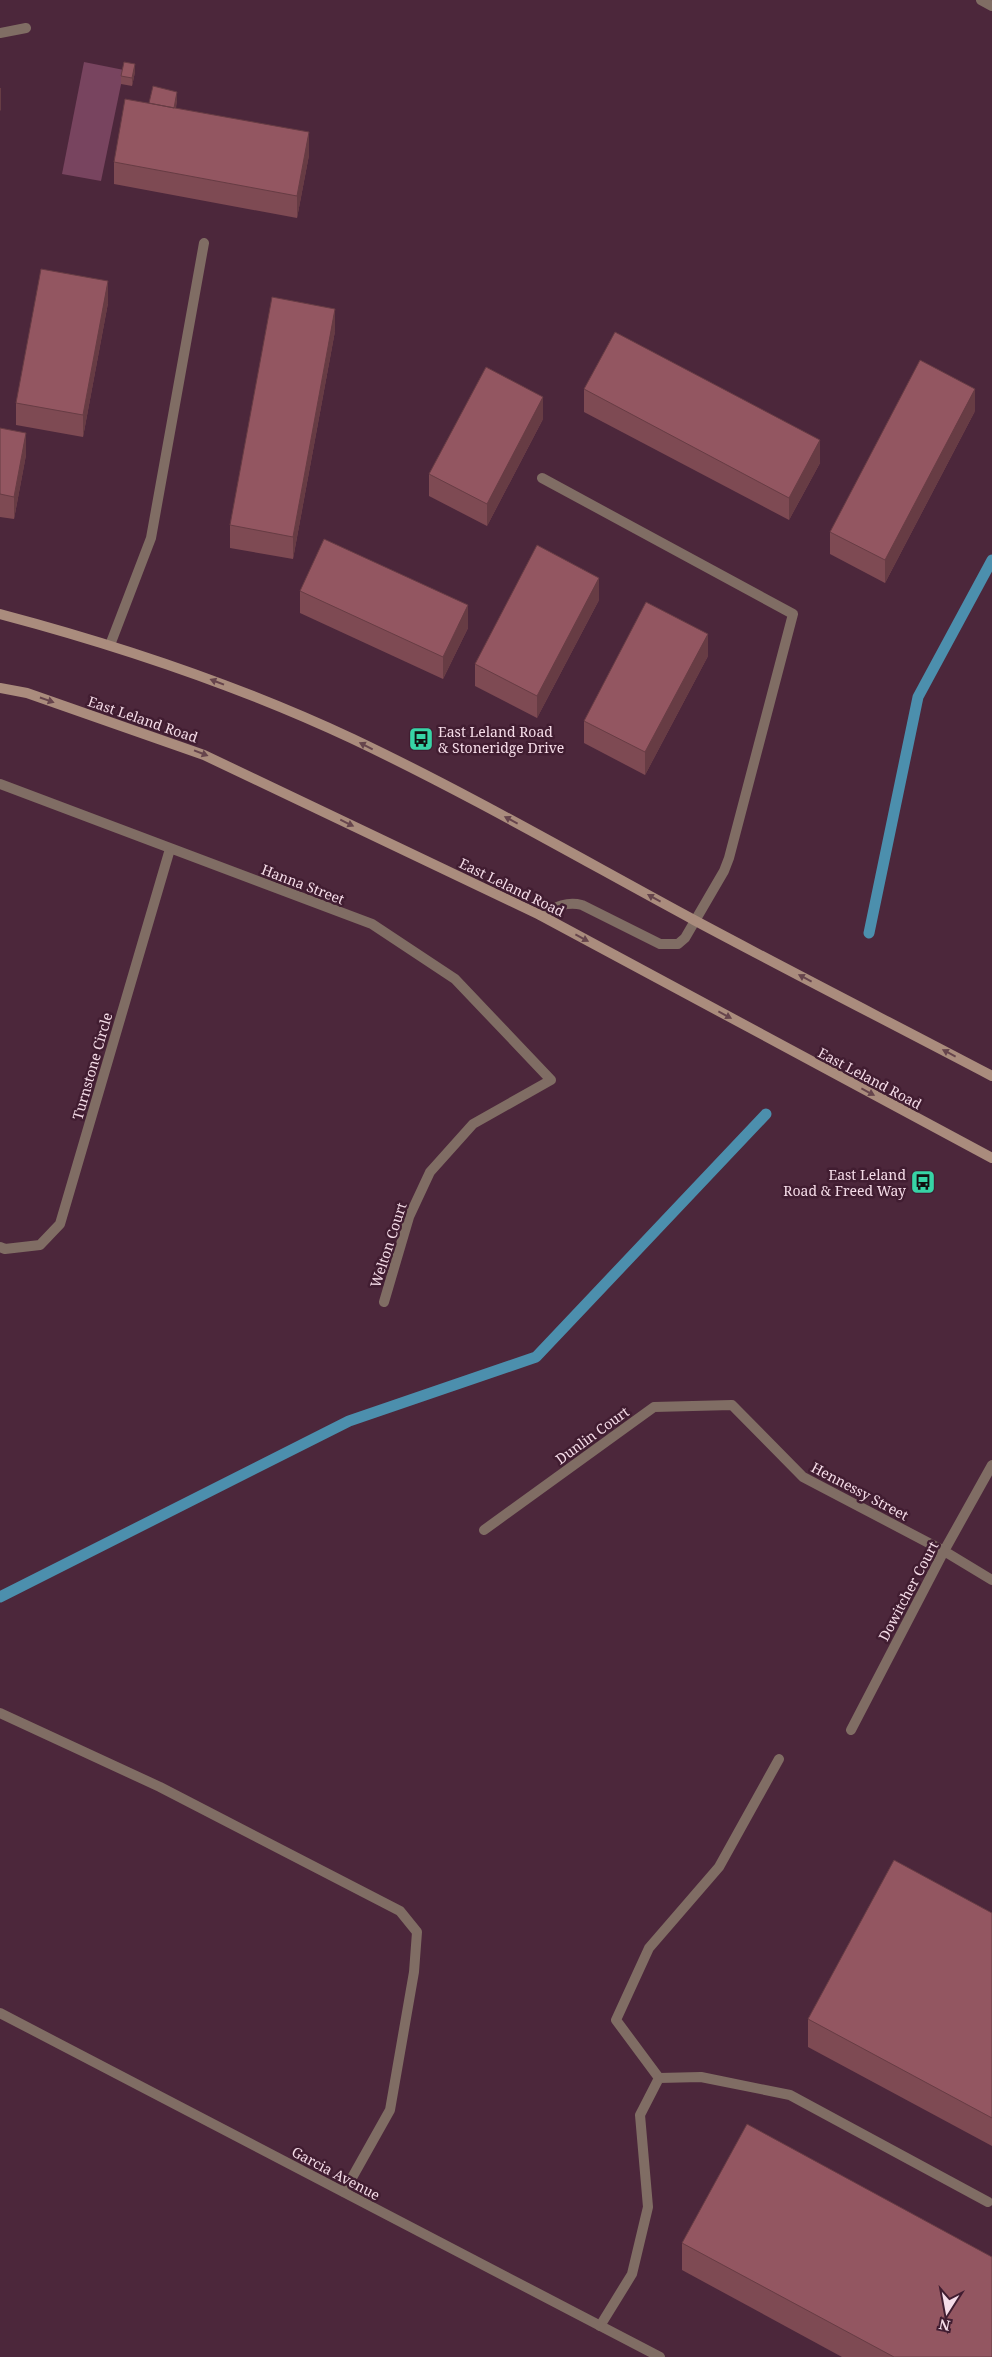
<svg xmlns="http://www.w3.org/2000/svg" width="992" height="2357" viewBox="0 0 992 2357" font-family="'Noto Serif',serif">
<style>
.green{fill:#78445f}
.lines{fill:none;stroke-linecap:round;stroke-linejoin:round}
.stream{stroke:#4c8fad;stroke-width:11}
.service{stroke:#806d64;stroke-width:10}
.minor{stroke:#806d64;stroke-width:10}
.secondary{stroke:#aa8c7d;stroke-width:10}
.wall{fill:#7e4a53}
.shaded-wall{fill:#673c44}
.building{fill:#935661;stroke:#673c44}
.oneway{fill:#66444c}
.labels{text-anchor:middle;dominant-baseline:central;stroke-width:5;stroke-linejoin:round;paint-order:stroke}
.street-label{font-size:14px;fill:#f5dce8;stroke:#411d31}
.poi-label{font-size:14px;fill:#f5dce8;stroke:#411d31;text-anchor:start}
</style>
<rect width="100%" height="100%" fill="#4c273b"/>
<!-- green -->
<path class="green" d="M84 62 124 70 101 181 62 174Z"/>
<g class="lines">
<!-- stream -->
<path class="stream" d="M869 933 918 697 992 560
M0 1597 349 1421 536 1357 766 1114"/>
<!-- service -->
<path class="service" d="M0 33 26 28
M110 645 151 538 204 243
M540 915C554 908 565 901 582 905L660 944H678L685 938 724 871 729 858 793 614 542 478
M0 1713 160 1787 400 1911 417 1932 414 1972 390 2110 344 2192
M659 2078 616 2020 649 1948 719 1867 779 1759
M600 2326 632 2274 648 2207 640 2115 659 2078 701 2077 790 2095 988 2202"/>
<!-- minor -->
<path class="minor" d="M981 0 992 6
M0 784 372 924 455 979 551 1080 473 1124 430 1172 409 1217 384 1302
M0 1247 5 1249 40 1245 60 1224 170 849
M484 1530 654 1407 732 1405 803 1477 944 1551 992 1580
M851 1730 944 1551 992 1465
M0 2013 660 2357"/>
<!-- secondary -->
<path class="secondary" d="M0 614C121 646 240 686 353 739 469 794 581 859 694 920 793 973 893 1024 992 1076
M0 688 27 693 204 755 540 915 992 1158"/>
</g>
<!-- wall -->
<path class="wall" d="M135 72 132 86 121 84V76Z
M177 100 176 108 309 155 297 218 114 184V162L149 103Z
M108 303 83 437 16 425V403Z
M335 331 293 559 230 548V525Z
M584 389 820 463 789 520 584 412Z
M975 411 885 583 830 554V532Z
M543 419 487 526 429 496V474Z
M0 428 26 455 14 519 0 517Z
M300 591 468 628 443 679 300 613Z
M599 600 537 718 475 686V664Z
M708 656 645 775 584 743V721Z
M992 1913V2146L808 2047V2019Z
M682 2243 992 2357H842L682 2270Z"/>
<!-- shaded-wall -->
<path class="shaded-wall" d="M135 64V72L132 86V78Z
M0 88H1V110L0 111Z
M177 92V100L174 117V109Z
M309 132V155L297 218V196Z
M108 281V303L83 437V415Z
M335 309V331L293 559V537Z
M975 389V411L885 583V560Z
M543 397V419L487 526V504Z
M26 433V455L14 519V497Z
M820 440V463L789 520V498Z
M599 578V600L537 718V696Z
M468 605V628L443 679V657Z
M708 634V656L645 775V752Z"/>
<!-- building -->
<path class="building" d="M124 62 135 64 132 78 121 76Z
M153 86 177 92 174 108 149 103Z
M125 99 309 132 297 196 114 162Z
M41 269 108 281 83 415 16 403Z
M272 297 335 309 293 537 230 525Z
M615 332 820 440 789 498 584 389Z
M920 360 975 389 885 560 830 532Z
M486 367 543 397 487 504 429 474Z
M0 428 26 433 14 497 0 494Z
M324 539 468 605 443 657 300 591Z
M537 545 599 578 537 696 475 664Z
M646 602 708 634 645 752 584 721Z
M894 1860 992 1913V2118L808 2019Z
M747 2124 992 2257V2357H894L682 2243Z"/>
<!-- one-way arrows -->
<defs><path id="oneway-solid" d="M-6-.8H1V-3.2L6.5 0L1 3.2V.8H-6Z" transform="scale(1.25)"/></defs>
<g class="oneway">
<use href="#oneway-solid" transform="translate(217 682) rotate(-159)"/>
<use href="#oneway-solid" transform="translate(47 700) rotate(19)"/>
<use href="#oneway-solid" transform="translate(366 746) rotate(-153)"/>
<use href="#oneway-solid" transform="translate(201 753) rotate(21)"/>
<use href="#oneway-solid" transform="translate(511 820) rotate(-152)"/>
<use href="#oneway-solid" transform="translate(347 823) rotate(26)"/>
<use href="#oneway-solid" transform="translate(654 898) rotate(-151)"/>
<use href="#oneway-solid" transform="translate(582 938) rotate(28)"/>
<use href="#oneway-solid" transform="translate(805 978) rotate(-152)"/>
<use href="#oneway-solid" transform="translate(725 1015) rotate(28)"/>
<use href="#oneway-solid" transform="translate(949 1053) rotate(-152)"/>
<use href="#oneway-solid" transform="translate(868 1092) rotate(28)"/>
</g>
<!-- icons -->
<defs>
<symbol id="bus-square" viewBox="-11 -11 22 22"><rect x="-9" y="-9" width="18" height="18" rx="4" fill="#37d4a6" stroke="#411d31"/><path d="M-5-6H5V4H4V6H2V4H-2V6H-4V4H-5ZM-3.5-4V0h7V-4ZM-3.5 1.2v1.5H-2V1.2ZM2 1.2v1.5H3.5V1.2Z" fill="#111"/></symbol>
</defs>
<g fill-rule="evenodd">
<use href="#bus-square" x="407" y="725" width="28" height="28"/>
<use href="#bus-square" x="909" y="1168" width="28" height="28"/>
</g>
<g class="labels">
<!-- street labels -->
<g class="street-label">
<text transform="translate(143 719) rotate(19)">East Leland Road</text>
<text transform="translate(303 884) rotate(21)">Hanna Street</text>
<text transform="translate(512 887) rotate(26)">East Leland Road</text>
<text transform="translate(92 1066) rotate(-74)">Turnstone Circle</text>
<text transform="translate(870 1078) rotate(28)">East Leland Road</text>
<text transform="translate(388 1245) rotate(-72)">Welton Court</text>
<text transform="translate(592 1435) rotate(-36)">Dunlin Court</text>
<text transform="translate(860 1491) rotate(28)">Hennessy Street</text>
<text transform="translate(908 1591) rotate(-62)">Dowitcher Court</text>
<text transform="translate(336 2173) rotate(28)">Garcia Avenue</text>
</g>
<!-- poi labels -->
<g class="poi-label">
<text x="438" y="731">East Leland Road<tspan x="438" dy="16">&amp; Stoneridge Drive</tspan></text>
<text x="906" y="1174" text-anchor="end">East Leland<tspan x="906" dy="16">Road &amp; Freed Way</tspan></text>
</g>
</g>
<!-- north arrow -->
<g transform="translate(947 2312) rotate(191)" stroke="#411d31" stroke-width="4" paint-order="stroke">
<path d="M0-4L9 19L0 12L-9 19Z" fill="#f5dce8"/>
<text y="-8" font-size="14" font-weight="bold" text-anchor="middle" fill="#f5dce8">N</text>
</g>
</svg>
